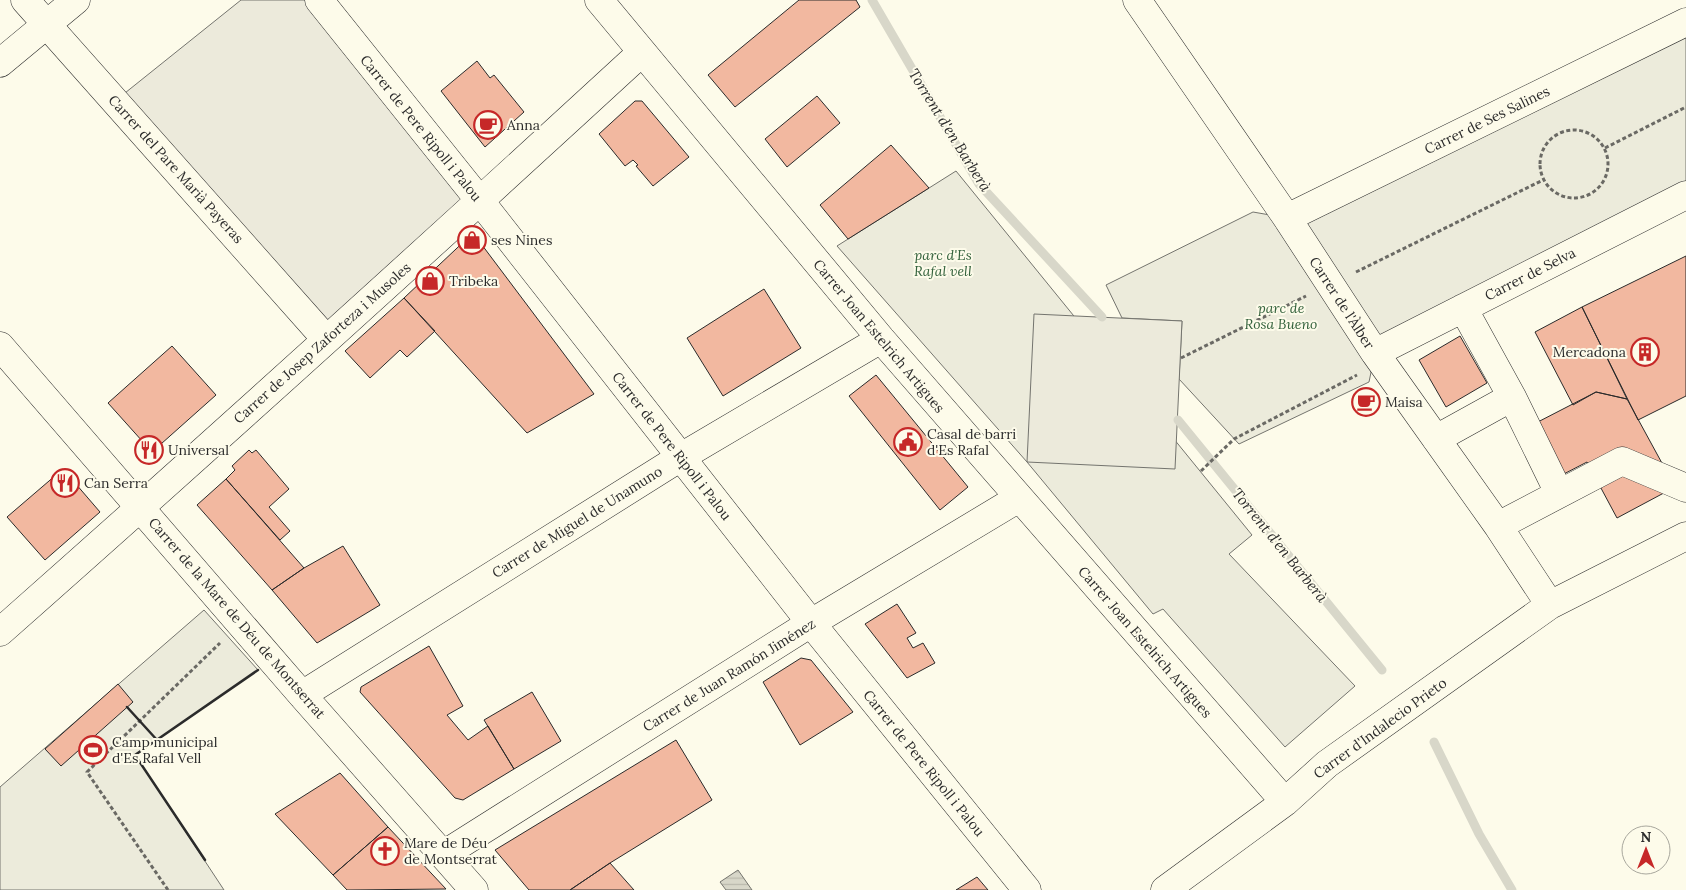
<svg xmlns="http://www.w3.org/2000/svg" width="1686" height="890" viewBox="0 0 1686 890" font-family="Lora,serif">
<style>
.green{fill:#ecebdb;stroke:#74746e}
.parking{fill:#eceadb;stroke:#74746e}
.water{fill:url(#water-rules);stroke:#74746e}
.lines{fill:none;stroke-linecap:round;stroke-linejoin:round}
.stream{stroke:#d8d7c9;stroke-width:9}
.building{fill:#f2b8a0;stroke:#2b2b2b}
.minor-casing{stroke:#2b2b2b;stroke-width:29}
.path{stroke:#6a6964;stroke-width:3;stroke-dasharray:4 2.5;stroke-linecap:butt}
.minor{stroke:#fdfbea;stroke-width:28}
.wall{stroke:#2b2b2b;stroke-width:2.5}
.labels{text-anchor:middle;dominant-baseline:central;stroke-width:4;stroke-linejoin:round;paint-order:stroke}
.street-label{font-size:14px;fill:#2b2b2b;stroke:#fdfbea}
.poi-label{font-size:14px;fill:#2b2b2b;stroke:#fdfbea;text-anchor:start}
.park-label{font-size:14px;font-style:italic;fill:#34623c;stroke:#fdfbea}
.water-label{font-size:15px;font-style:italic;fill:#2b2b2b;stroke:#fdfbea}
</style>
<defs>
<pattern id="water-rules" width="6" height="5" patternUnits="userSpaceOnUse" patternTransform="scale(1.25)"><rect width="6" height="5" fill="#d8d7c9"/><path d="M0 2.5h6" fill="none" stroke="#bab9ad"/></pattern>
</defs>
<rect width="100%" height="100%" fill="#fdfbea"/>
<!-- green -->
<path class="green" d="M1686 22V195L1375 353 1369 382 1239 444 1179 379 1182 321 1122 318 1106 285 1253 212 1287 218Z
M956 171 1252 535 1229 554 1355 686 1285 747 1163 609 1153 614 1027 462 837 246Z
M204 610 258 670 135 755 224 890H0V787Z"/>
<!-- parking -->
<path class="parking" d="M241 0H319L480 201 326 339 115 101Z
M1034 314 1182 321 1175 469 1027 462Z"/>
<!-- water -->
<path class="water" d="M738 870 752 890H726L720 882Z"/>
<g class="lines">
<!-- stream -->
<path class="stream" d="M872 0 979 184 1102 317
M1178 420 1382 670
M1434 742 1479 834 1512 890"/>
</g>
<!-- building -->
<path class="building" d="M799 0H856L860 7 735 107 708 75Z
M477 61 490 78 494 75 524 112 485 147 441 91Z
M817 96 840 123 787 167 765 139Z
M635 101H642L689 157 653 186 636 166 638 165 633 160 625 166 599 134Z
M891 145 929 188 848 239 820 205Z
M473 233 594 394 527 433 404 298Z
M1686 256V396L1638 420 1582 307Z
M764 289 801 348 723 396 687 338Z
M404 298 435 331 407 357 400 350 370 378 345 351Z
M1582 307 1627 399 1596 392 1573 405 1535 332Z
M1460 336 1487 383 1446 407 1419 360Z
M172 346 216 395 152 452 108 403Z
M876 375 968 487 940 510 849 396Z
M1596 392 1627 399 1675 487 1617 518 1587 462 1558 477 1532 425Z
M249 450 252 453 256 450 289 489 269 507 290 531 280 540 226 479 235 470 232 466Z
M63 469 100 512 45 560 7 517Z
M226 479 304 568 272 590 197 505Z
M343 546 380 605 317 643 272 590 304 568Z
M897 604 916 633 907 638 913 648 923 643 935 663 907 678 865 624Z
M429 646 463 706 447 715 468 740 488 726 514 769 463 800 455 798 360 692 361 687Z
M801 658 811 660 853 712 800 745 763 682Z
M118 684 133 702 61 766 45 749Z
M532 692 561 741 514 769 484 720Z
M676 740 712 800 610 863 570 890H529L495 850Z
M340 773 388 827 333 875 275 814Z
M388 827 446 889 347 890 333 875Z
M610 863 634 890H570Z
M977 877 988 890H956Z"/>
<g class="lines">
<defs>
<path id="minor" d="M25 0 326 339
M319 0 480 201 811 623 1027 890
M599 0 881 339 1285 802
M1137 0 1287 218 1375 353 1498 526 1550 605
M0 63 76 0
M1287 218 1686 22
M0 346 302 695 474 890
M1375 353 1686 195
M1512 397 1559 493
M1436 439 1512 397 1463 308
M1498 526 1622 461 1686 488
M0 632C216 441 430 247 642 52
M302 695 681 457 881 339
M443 855 811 623 1019 498
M1165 890 1285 802 1327 764 1550 605 1686 536"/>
</defs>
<!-- minor casing -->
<use href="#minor" class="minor-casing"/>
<!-- path -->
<path class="path" d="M1540 164a34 34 0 1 1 68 0a34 34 0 1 1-68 0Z
M1605 148 1686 107
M1356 272 1543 180
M1181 358 1306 296
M1201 471 1234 439 1357 375
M168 890 87 772 220 643"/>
<!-- minor -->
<use href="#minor" class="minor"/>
<!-- wall -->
<path class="wall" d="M127 707 157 740
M205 860 135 755 258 670"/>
</g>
<!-- icons -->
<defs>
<symbol id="cafe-ring" viewBox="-11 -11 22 22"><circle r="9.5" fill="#fdfbea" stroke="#c62828" stroke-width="1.5"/><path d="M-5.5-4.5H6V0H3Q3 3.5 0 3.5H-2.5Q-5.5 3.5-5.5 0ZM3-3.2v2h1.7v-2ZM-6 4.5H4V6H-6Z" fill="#c62828"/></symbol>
<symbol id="shop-ring" viewBox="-11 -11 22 22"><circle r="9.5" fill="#fdfbea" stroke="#c62828" stroke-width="1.5"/><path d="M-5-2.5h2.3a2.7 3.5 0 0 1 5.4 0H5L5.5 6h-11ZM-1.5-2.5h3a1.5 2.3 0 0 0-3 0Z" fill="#c62828"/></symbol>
<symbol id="building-ring" viewBox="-11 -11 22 22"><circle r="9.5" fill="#fdfbea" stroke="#c62828" stroke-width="1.5"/><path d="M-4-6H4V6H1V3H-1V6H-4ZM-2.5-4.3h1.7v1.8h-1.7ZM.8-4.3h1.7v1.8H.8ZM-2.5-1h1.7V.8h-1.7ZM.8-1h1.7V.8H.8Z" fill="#c62828"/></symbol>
<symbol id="civic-ring" viewBox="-11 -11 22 22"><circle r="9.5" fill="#fdfbea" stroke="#c62828" stroke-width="1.5"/><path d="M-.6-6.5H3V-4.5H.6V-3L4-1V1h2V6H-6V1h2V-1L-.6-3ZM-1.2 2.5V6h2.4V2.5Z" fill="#c62828"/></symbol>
<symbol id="restaurant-ring" viewBox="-11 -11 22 22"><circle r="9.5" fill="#fdfbea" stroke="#c62828" stroke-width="1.5"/><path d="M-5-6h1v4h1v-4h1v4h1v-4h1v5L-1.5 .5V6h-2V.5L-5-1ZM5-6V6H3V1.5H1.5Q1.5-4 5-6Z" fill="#c62828"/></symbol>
<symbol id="stadium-ring" viewBox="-11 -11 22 22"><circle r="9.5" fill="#fdfbea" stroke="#c62828" stroke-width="1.5"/><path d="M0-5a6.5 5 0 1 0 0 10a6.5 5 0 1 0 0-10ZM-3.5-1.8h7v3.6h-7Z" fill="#c62828"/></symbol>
<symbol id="church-ring" viewBox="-11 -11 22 22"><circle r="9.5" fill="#fdfbea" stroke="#c62828" stroke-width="1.5"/><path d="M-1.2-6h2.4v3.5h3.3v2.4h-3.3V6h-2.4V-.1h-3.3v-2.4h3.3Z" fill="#c62828"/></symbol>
</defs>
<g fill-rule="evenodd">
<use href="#cafe-ring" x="472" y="109" width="32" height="32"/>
<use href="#shop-ring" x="456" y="224" width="32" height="32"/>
<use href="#shop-ring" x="414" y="265" width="32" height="32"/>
<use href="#building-ring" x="1629" y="336" width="32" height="32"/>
<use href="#cafe-ring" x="1350" y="386" width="32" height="32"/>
<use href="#civic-ring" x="892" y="426" width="32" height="32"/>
<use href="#restaurant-ring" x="133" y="434" width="32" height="32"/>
<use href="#restaurant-ring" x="49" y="467" width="32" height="32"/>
<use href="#stadium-ring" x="77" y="734" width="32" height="32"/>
<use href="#church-ring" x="369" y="835" width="32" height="32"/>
</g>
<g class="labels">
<!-- street labels -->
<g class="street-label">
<text transform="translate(1487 120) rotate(-26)">Carrer de Ses Salines</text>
<text transform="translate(421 128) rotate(51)">Carrer de Pere Ripoll i Palou</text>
<text transform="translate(176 169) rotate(48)">Carrer del Pare Marià Payeras</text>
<text transform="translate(1530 274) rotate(-27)">Carrer de Selva</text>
<text transform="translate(1342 303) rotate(57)">Carrer de l'Àlber</text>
<text transform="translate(879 336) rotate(50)">Carrer Joan Estelrich Artigues</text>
<text transform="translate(322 343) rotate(-42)">Carrer de Josep Zaforteza i Musoles</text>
<text transform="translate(672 446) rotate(52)">Carrer de Pere Ripoll i Palou</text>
<text transform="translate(577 522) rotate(-32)">Carrer de Miguel de Unamuno</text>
<text transform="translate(237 618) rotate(49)">Carrer de la Mare de Déu de Montserrat</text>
<text transform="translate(1145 642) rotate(49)">Carrer Joan Estelrich Artigues</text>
<text transform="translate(729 675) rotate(-32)">Carrer de Juan Ramón Jiménez</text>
<text transform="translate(1380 728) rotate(-36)">Carrer d'Indalecio Prieto</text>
<text transform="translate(924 763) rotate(51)">Carrer de Pere Ripoll i Palou</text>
</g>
<!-- poi labels -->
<g class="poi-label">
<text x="507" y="125">Anna</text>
<text x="491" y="240">ses Nines</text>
<text x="449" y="281">Tribeka</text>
<text x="1626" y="352" text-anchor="end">Mercadona</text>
<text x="1385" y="402">Maisa</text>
<text x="927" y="434">Casal de barri<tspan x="927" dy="16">d'Es Rafal</tspan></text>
<text x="168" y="450">Universal</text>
<text x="84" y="483">Can Serra</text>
<text x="112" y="742">Camp municipal<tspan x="112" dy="16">d'Es Rafal Vell</tspan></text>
<text x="404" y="843">Mare de Déu<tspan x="404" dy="16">de Montserrat</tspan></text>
</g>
<!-- park labels -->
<g class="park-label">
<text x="943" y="255">parc d'Es<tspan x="943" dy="16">Rafal vell</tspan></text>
<text x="1281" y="308">parc de<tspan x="1281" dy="16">Rosa Bueno</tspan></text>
</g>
<!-- water labels -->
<g class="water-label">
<text transform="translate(950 130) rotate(58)">Torrent d'en Barberà</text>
<text transform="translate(1280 545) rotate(51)">Torrent d'en Barberà</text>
</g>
</g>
<!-- north arrow -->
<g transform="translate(1646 850)"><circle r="24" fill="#fdfbea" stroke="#a9a89e"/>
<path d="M0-4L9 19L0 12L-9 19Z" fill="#c62828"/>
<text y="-8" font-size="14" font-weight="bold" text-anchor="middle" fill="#2b2b2b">N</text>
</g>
</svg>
